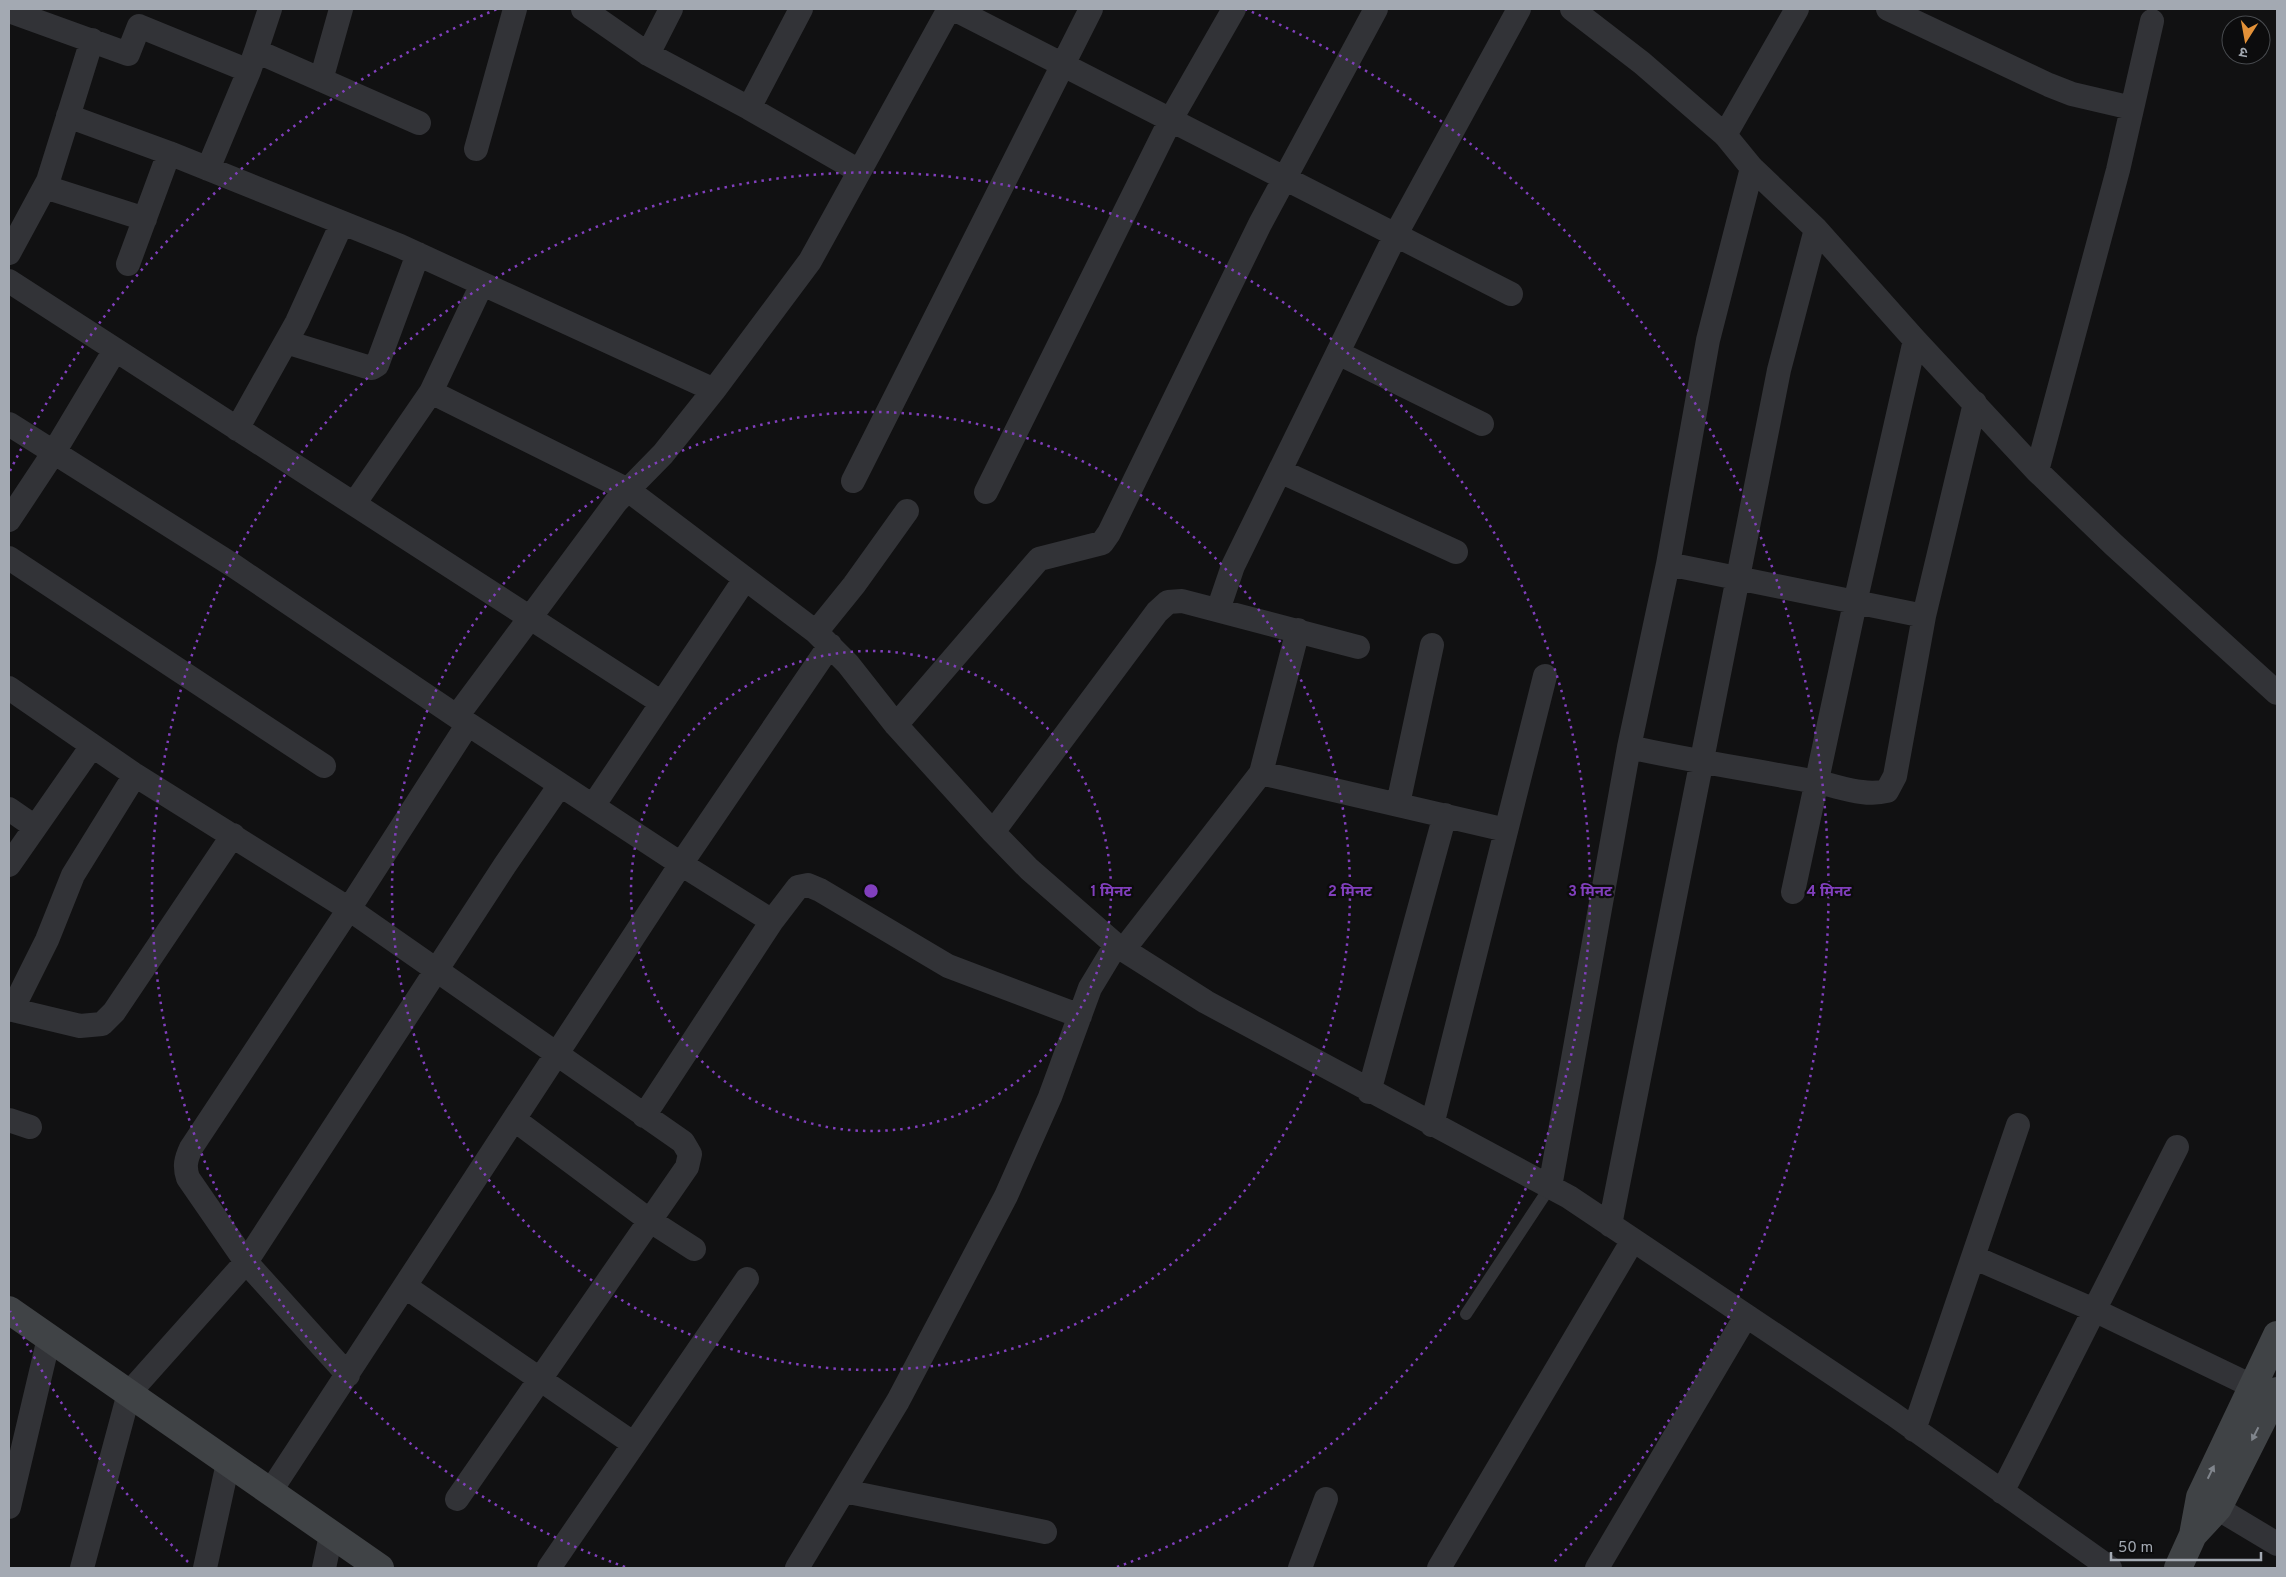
<svg xmlns="http://www.w3.org/2000/svg" width="2286" height="1577" viewBox="0 0 2286 1577" font-family="Overpass,'Noto Sans Devanagari',sans-serif">
<style>
.lines{fill:none;stroke-linecap:round;stroke-linejoin:round}
.lane{stroke:#323337;stroke-width:12}
.street{stroke:#323337;stroke-width:24}
.secondary{stroke:#404346;stroke-width:28}
.oneway{fill:#80858c}
.ring{fill:none;stroke:#813fbd;stroke-width:2.5;stroke-dasharray:2.5 5}
.centre{fill:#813fbd;stroke:#0c0c0d;stroke-width:2.5}
.ring-label{font-size:15px;text-anchor:middle;font-weight:bold;fill:#813fbd;stroke:#0c0c0d;stroke-width:4.5;stroke-linejoin:round;paint-order:stroke}
</style>
<rect width="100%" height="100%" fill="#111112"/>
<g class="lines">
<!-- lane -->
<path class="lane" d="M1466 1314 1550 1187"/>
<!-- street -->
<path class="street" d="M583 9 648 54 749 108 859 171
M954 9 1511 294
M1572 9 1642 63 1725 135 1752 168 1816 229 1915 340 2037 471 2114 545 2277 693
M1888 9 2049 85 2072 94 2132 108
M9 11 128 54 139 26 249 71 256 51 419 123
M256 51 270 9
M648 54 671 9
M321 80 341 9
M749 108 801 9
M68 116 169 153 400 246 714 390
M1725 135 1797 9
M476 149 515 9
M208 169 249 71
M45 187 145 219
M9 253 48 181 92 40
M128 264 169 153
M9 281 662 703
M286 342 364 366 372 368 377 365 418 254
M1338 353 1482 424
M431 392 628 490 816 632 848 664 896 725 993 832 1029 869 1116 945 1206 1002 1569 1197 1893 1414 2110 1568
M9 424 234 566 468 724 681 864 772 921
M237 429 297 322 342 223
M1280 471 1456 552
M2037 471 2118 170 2152 21
M853 481 1091 9
M986 492 1171 119 1234 9
M354 504 431 392 482 284
M9 520 54 452 115 350
M9 558 324 766
M1668 564 1924 616
M1218 610 1233 566 1396 234 1519 9
M816 632 854 585 907 511
M9 688 135 775 349 909 683 1142 690 1154 687 1167 457 1499
M457 716 616 502 663 454 714 390 810 261 949 9
M896 725 1039 559 1102 543 1109 533 1260 224 1376 9
M1629 747C1691 761 1754 770 1816 782 1839 786 1864 797 1887 791L1895 776 1924 616 1975 403
M1261 773 1506 830
M1398 804 1432 645
M593 806 745 579
M9 809 35 827
M993 832 1157 612 1168 602 1182 601 1358 647
M9 865 92 746
M1793 892 1855 603 1915 340
M1124 949 1261 773 1298 630
M9 1009 80 1026 102 1024 114 1012 233 835
M12 1010 47 940 73 875 135 775
M1369 1092 1445 815
M644 1116 772 921 798 887 808 885 820 890 948 966 1080 1016
M9 1120 30 1127
M515 1120 649 1220 694 1249
M1432 1125 1545 676
M1550 1187 1629 747 1668 564 1708 340 1752 168
M1610 1225 1779 370 1816 229
M1973 1257 2094 1310 2252 1386
M406 1287 634 1444
M348 1375 246 1262 188 1178C184 1166 186 1159 191 1148L349 909 468 724
M1914 1430 2018 1125
M844 1491 1045 1532
M270 1492 681 864 830 645
M2002 1492 2177 1147
M2202 1499 2277 1544
M9 1507 49 1338
M82 1568 129 1393 246 1262 505 865 560 785
M205 1568 228 1463
M324 1568 331 1535
M549 1568 747 1279
M797 1568 898 1401 1006 1196 1050 1097 1090 988 1116 945
M1300 1568 1326 1499
M1439 1568 1633 1240
M1597 1568 1746 1316"/>
<!-- secondary -->
<path class="secondary" d="M9 1310 380 1568
M2193 1535 2218 1508 2277 1391
M2178 1568 2193 1535 2200 1497 2277 1335"/>
</g>
<!-- one-way arrows -->
<defs><path id="oneway-solid" d="M-6-.8H1V-3.2L6.5 0L1 3.2V.8H-6Z" transform="scale(1.25)"/></defs>
<g class="oneway">
<use href="#oneway-solid" transform="translate(2255 1434) rotate(117)"/>
<use href="#oneway-solid" transform="translate(2211 1472) rotate(-64)"/>
</g>
<!-- distance rings -->
<g class="ring">
<circle cx="871" cy="891" r="240"/>
<circle cx="871" cy="891" r="479"/>
<path d="M625 1567A719 719 0 1 1 1117 1567"/>
<path d="M188 1562A958 958 0 0 1 10 1311M10 471A958 958 0 0 1 497 9M1245 9A958 958 0 0 1 1554 1562"/>
</g>
<circle cx="871" cy="891" r="8" class="centre"/>
<g class="ring-label">
<text x="1111" y="896">1 मिनट</text>
<text x="1350" y="896">2 मिनट</text>
<text x="1590" y="896">3 मिनट</text>
<text x="1829" y="896">4 मिनट</text>
</g>
<!-- border -->
<rect width="2286" height="1577" fill="none" stroke="#a3a9b2" stroke-width="20"/>
<!-- north arrow -->
<g transform="translate(2246 40) rotate(191)"><circle r="24" fill="#0c0c0d" stroke="#484b4f"/>
<path d="M0-4L9 19L0 12L-9 19Z" fill="#e39138"/>
<text y="-8" font-size="14" font-weight="bold" text-anchor="middle" fill="#a3a9b2">उ</text>
</g>
<!-- scale -->
<path d="M2111 1552v8h150v-8" fill="none" stroke="#a3a9b2" stroke-width="2.5"/>
<text x="2118" y="1552" font-size="15" fill="#a3a9b2" stroke="#0c0c0d" stroke-width="4" paint-order="stroke">50 m</text>
</svg>
